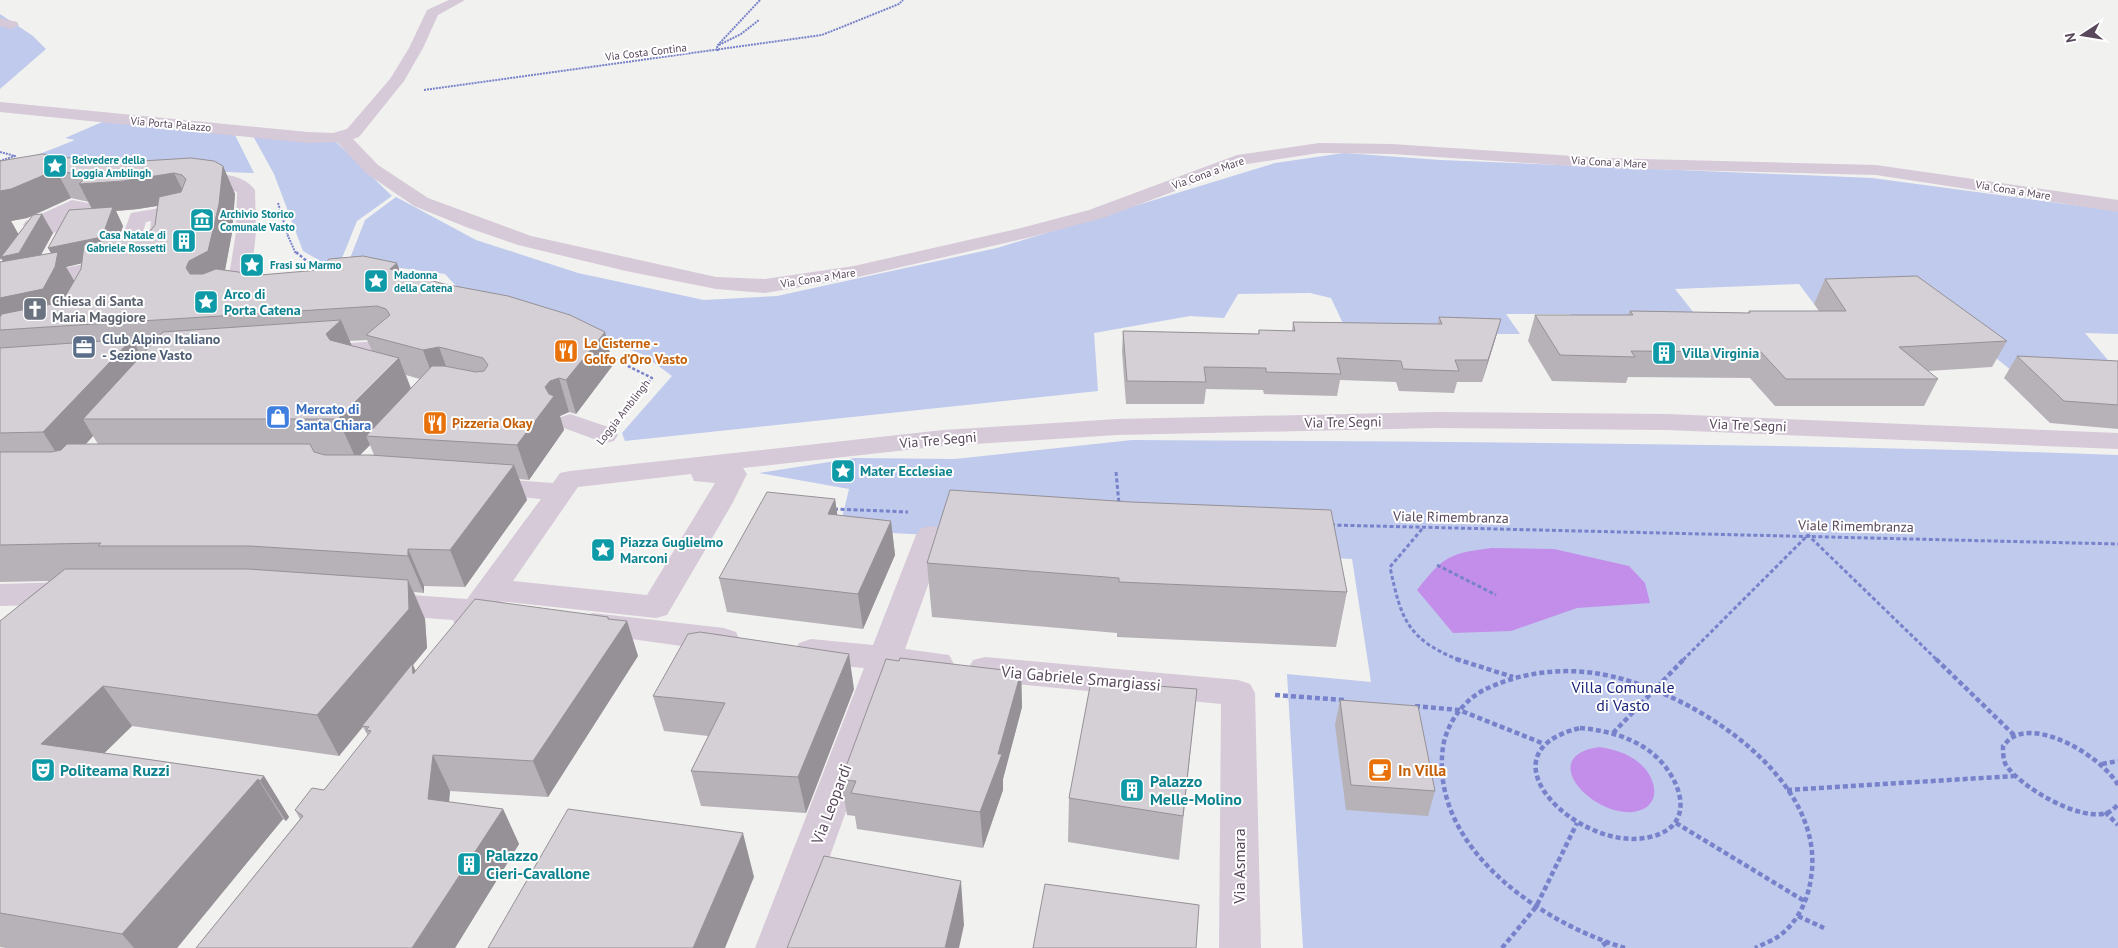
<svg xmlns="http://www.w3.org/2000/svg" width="2118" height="948" viewBox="0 0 2118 948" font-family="'PT Sans',sans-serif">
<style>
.green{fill:#bfcaed}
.water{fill:#c38ee9}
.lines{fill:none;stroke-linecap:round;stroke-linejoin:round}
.path-far3{stroke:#7882ca;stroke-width:2;stroke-dasharray:2 1;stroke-linecap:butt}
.path-far2{stroke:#7882ca;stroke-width:2.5;stroke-dasharray:3 2;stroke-linecap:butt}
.path-far1{stroke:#7882ca;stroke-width:3;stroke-dasharray:4 2.5;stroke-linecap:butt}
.path{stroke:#7882ca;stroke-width:4.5;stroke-dasharray:5 3;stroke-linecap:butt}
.minor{fill:#d6c9d8;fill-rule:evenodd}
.wall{fill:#b7b2b8;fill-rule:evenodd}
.shaded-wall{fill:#959196}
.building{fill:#d5cfd6;stroke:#959196}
.labels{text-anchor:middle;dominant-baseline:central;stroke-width:4;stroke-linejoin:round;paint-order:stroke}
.far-street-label{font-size:11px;fill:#59485c;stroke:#fff}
.far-culture-label{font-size:11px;font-weight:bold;fill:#0d838f;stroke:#fff;text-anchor:start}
.culture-label{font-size:14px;font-weight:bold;fill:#0d838f;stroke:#fff;text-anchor:start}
.worship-label{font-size:14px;font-weight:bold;fill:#5b616d;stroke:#fff;text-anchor:start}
.service-label{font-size:14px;font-weight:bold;fill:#4e5e75;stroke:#fff;text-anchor:start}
.food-label{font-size:14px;font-weight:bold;fill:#c56008;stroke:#fff;text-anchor:start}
.shop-label{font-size:14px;font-weight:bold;fill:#366cbe;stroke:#fff;text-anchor:start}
.street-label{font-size:14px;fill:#59485c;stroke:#fff}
.near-street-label{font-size:16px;fill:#59485c;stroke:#fff}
.near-park-label{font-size:16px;fill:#1b267b;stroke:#fff}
.near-culture-label{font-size:16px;font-weight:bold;fill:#0d838f;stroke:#fff;text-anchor:start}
.near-food-label{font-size:16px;font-weight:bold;fill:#c56008;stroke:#fff;text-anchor:start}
</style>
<rect width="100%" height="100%" fill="#f1f1ef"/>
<!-- green -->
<path class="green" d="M0 14 33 36 46 49 0 89Z
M107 120 235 135 254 173 173 170 32 157 75 140 65 138Z
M253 136 336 142 392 196 357 221 340 263 341 273 303 251 274 174Z
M1344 153 1440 160 1872 178 2118 211V334L2085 333 2113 366 2028 384 1996 358 1896 292 1814 304 1799 284 1675 289 1709 332 1589 321 1569 314H1506L1520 334H1348L1331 298 1310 293 1238 294 1224 318 1190 316 1094 333 1098 391 625 441 622 433 672 376 642 354 458 288 445 274 349 261 365 220 396 197 476 240 578 273 704 300 777 296 997 248 1275 163Z
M1132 440C1461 442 1790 443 2118 455V948H1303L1287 674 1371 682 1352 559 839 530 849 489 759 473 855 458 955 459Z"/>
<!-- water -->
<path class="water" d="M1492 548 1554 549 1629 566 1645 583 1650 603 1577 608 1511 631 1453 633 1417 590C1443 557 1449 553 1492 548Z
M1599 747C1613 749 1627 753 1638 762 1657 776 1664 808 1633 812 1591 816 1536 756 1599 747Z"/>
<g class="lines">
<!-- path-far3 -->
<path class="path-far3" d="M719 45 741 34 759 20
M718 51 717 46 760 0
M424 90 822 35 899 4 903 0
M0 152 15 156 0 161
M278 203 288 236 296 254"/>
<!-- path-far2 -->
<path class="path-far2" d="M296 252 321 273
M610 357 652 378 623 412"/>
<!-- path-far1 -->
<path class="path-far1" d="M1116 472 1119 504
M834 509 908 512
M1331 525 2118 544
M1422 529 1390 567C1401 619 1407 639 1459 660
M1437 565 1496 595
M1683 660 1808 535 1937 660"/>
<!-- path -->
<path class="path" d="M1456 659 1513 677
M1936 659 2015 736
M1275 695 1344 700
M1415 706 1459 710 1542 743
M1580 728C1604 730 1628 736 1648 750 1678 771 1702 825 1650 837 1580 854 1475 753 1580 728Z
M1613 733 1684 659
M2102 764 2118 761
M2118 785C2104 759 2041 719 2011 738 2008 740 2006 743 2003 746 2003 752 2003 760 2006 765 2020 787 2083 824 2109 812 2112 811 2115 807 2118 805
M1787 790 2014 776
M2105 812 2118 825
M1676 823 1806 902
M1798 916 1824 928
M1603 942 1607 948
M1502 948 1536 907 1577 823
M1625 948C1541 923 1429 847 1443 747 1447 722 1465 698 1488 688 1521 673 1558 668 1594 673 1682 685 1828 774 1811 878 1808 900 1798 922 1779 936 1772 941 1763 944 1755 948"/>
<!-- minor -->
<path class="minor" d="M449 0H465L438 15 423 48 404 81 359 137 353 139 378 165 428 198 531 236 716 277 765 279 854 266 1021 228 1089 210 1237 155 1319 143 1392 144 1603 158 1876 165 2118 200V212L1876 175 1603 168 1392 154 1319 153 1247 164 1103 218 1031 237 854 278 765 293 716 289 626 271 518 245 466 227 414 206 366 173 337 142 308 143 0 112V102L308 132 333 133 347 129 390 79 409 48 427 10Z
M0 18 17 22 19 25 12 29 0 26Z
M192 173C211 173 243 172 255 190L256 232 252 270 254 281 251 286 243 287 235 286 230 270 236 232 237 192 220 186 185 183 183 179 185 175Z
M72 200 93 204 96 208C91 214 83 224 76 228 62 233 32 238 23 225L26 221Z
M188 203 195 205 198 209 194 219 171 224 168 255 165 259 0 295V281L114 258 131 213ZM151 221 148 251 136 254 146 222Z
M389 340 397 342 401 347C392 359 380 368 366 364L362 359 364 356 326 359 318 357 314 352 318 347 326 345Z
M1435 412 1667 414 2118 433V449L1667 430 1435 428 1117 435 943 446 743 468 747 474 732 504 667 615 656 618 499 601 514 605 519 613 514 621 503 624 484 623C477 634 469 634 457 630L453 620 384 615 373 612 368 604 373 596 384 593 467 599 541 499 476 493 472 487 476 481 486 478 553 483 560 473 570 471 943 430 1117 419ZM691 474 694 481 715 483 647 595 513 581 578 487Z
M570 414 614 429 618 435 614 441 605 443 561 427 557 422 561 417Z
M931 526 941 528 946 535 905 649 949 655 954 664 949 673 937 676 896 672 797 948H755L864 668 811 663 799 659 795 651 799 643 811 639 873 645 916 535 921 528Z
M71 582 82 585 87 593 82 601 71 604 0 606V584Z
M593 613 724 628 736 632 740 640 736 648 724 652 582 632 577 624 582 616Z
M985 657 1238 680 1250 684 1255 693 1261 948H1219L1221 704 985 681 973 678 968 669 973 660Z"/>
</g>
<!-- wall -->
<path class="wall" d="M0 161 99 162 223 166 235 194 232 233 225 270 260 275 400 272 613 365 576 414 569 412 560 416 564 430 529 480 519 479 527 500 465 587 424 586V593L414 592 425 619 427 648 413 665 415 671 608 617 609 619 627 621 638 656 548 797 450 791 449 802 503 809 519 844 455 948H196L300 819 295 810 324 790 368 736 363 727 339 756 132 726 104 753 264 776 289 817 286 821 283 819 177 948H6L0 947V621L49 581 0 582V262L3 261 1 258 0 260ZM71 198 89 202 92 208 51 253 41 255 53 233 34 215ZM157 206 155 225 151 230 119 237 123 226 116 211 138 209ZM33 216 18 234 11 221 27 218ZM81 263V269L74 281 66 267ZM367 340 372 351 352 346 349 341ZM406 375 416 378 420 379 411 388ZM93 436 98 444H86ZM370 445 374 455H360Z
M1825 279 2007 341 1992 367 1928 371 1938 379 1924 406H1775L1750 378 1628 377 1626 383 1552 381 1528 341 1535 315H1628L1630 311 1748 313 1749 311H1819L1814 304Z
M1439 317 1501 319 1495 340 1482 382H1457L1454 393 1399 391 1396 382 1340 380 1337 396 1264 394 1263 390 1206 389 1204 404H1126L1122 352 1123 331 1258 334 1259 330 1292 331 1293 322 1438 324Z
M2017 356 2118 361V429L2050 423 2004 378Z
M835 499 837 515 891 521 895 555 863 629 727 612 719 578Z
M927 563 1347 592 1336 647 1117 637V633L932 617Z
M899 661 1021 672 1022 707 1003 779V790L983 848 857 829 855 816 847 815 841 780Z
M854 689 806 813 701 806 691 771 708 736 664 731 653 696Z
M1197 689 1179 860 1068 842 1069 798Z
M1340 700 1435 791 1428 816 1346 810 1335 725Z"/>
<!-- shaded-wall -->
<path class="shaded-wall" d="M223 166 235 194 232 233 223 281 204 292 186 268Z
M56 170 71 198 27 218 11 221 19 235 42 214 53 233 31 273 12 277 1 258 0 260V191Z
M174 173 188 201 138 209 116 211 123 226 113 256 66 267 75 282 72 298 0 330V298L56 262 48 248 94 213 79 184Z
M397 263 408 294 390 269Z
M1501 319 1495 340 1482 382 1488 360Z
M341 320 357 358 342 372 326 334Z
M605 332 613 365 576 414 566 380Z
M132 339 150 372 83 419 93 436 65 467 43 432Z
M439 347 451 380 435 383 423 350Z
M399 358 414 397 366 436 370 445 356 459 338 419Z
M559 378 569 412 560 416 564 430 529 480 517 445 545 387 550 381Z
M514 465 527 500 465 587 450 550Z
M835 499 840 533 828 514Z
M891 521 895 555 863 629 858 594Z
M408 549 424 586V593L408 556Z
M408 580 425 619 427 648 413 665 429 700 413 674 412 666 339 756 317 715Z
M608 617 615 639 627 621 638 656 548 797 533 761Z
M849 654 854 689 806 813 798 777Z
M1021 672 1022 707 1003 779V790L983 848 980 812Z
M103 686 132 726 73 784 41 744Z
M433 755 450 791 446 834 428 799Z
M264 776 289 817 286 821 260 781Z
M258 779 283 819 177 948H134L122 934Z
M503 809 519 844 455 948H412Z
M743 833 754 877 725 948H693Z
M961 881 964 925 959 948H945Z"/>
<!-- building -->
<path class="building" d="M42 154 99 162 104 159 142 161 191 158 214 161 223 166 219 204 208 251 189 261 186 268 190 274H203L216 269 260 275 319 270 329 259 363 256 397 263 390 269 444 284 508 296 570 315 605 332 566 380 559 378 550 381 545 387 549 394 554 396 517 445 366 436 432 366H444L476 372 484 371 488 365 483 358 439 347 423 350 366 335 390 315 386 309 377 306 0 330V317L2 314 62 302 81 269 84 245 151 230 155 225 159 197 181 192 186 179 182 175 174 173 123 181 79 184 83 180 80 175 56 170 11 189 0 191V161Z
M113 207 102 237 48 248 69 210Z
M42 214 19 253 1 257 33 215Z
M58 252 55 267 43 289 0 298V262Z
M1917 276 2007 341 1899 347 1938 379H1786L1761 352 1631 351 1635 357 1560 355 1535 315H1633L1630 311 1750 313 1749 311H1846L1825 279Z
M1439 317 1501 319 1488 360H1455L1459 371 1403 369 1401 361 1337 358 1341 374 1266 372V368L1204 367 1206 382 1127 381 1123 331 1259 334V330L1295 331 1293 322 1442 324Z
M341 320 326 334 330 340 399 358 338 419H83L163 332Z
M132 339 43 432 0 433V348Z
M2017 356 2118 361V405L2064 401Z
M67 444H310L314 452 325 455H370L514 465 450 550 408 549V556L250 546H98L101 543 0 545V452H51L61 450Z
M950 490 1131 502 1331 510 1347 592 1119 582V578L927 563Z
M767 492 835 499 828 514 891 521 858 594 719 578Z
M65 569H248L408 580 409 609 317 715 103 686 41 744 264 776 260 781 258 779 122 934 0 913V621Z
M475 599 608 617V619L627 621 533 761 433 755 428 799 503 809 412 948H196L303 816 295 810 312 788 324 790 371 731 366 730 369 727 362 726 412 664 413 674Z
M700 632 849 654 798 777 691 771 725 703 653 696 688 634Z
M900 658 1021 672 998 754H1002L980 812 851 793 856 781 841 780 886 659 899 661Z
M1091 681 1197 689 1183 816 1069 798Z
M1340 700 1418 706 1435 791 1351 785Z
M568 809 743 833 693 948H488Z
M824 856 961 881 945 948H787Z
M1045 884 1199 905 1196 948H1033Z"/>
<!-- icons -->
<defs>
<symbol id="sight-square" viewBox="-11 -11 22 22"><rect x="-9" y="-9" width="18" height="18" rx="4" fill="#0f9aa8" stroke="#fff"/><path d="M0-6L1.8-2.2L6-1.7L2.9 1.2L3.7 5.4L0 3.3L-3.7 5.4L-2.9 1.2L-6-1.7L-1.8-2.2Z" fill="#fff"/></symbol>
<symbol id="museum-square" viewBox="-11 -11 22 22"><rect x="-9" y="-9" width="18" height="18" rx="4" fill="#0f9aa8" stroke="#fff"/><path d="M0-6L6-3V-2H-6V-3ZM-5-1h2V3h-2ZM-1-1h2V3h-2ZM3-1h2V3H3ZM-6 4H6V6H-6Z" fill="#fff"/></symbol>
<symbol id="building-square" viewBox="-11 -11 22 22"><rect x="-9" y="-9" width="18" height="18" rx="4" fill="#0f9aa8" stroke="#fff"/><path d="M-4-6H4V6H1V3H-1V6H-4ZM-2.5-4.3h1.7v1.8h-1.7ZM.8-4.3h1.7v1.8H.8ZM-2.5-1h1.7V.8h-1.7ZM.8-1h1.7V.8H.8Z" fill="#fff"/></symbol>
<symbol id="church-square" viewBox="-11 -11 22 22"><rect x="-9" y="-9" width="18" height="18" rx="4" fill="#6b7280" stroke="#fff"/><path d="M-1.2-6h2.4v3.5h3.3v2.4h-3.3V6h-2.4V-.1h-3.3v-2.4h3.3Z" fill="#fff"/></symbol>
<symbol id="office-square" viewBox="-11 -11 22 22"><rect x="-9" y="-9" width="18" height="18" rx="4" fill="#5c6f8a" stroke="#fff"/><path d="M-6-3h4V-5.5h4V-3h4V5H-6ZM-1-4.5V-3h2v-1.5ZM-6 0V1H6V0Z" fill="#fff"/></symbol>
<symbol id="restaurant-square" viewBox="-11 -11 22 22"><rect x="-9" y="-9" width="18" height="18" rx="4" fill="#e8710a" stroke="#fff"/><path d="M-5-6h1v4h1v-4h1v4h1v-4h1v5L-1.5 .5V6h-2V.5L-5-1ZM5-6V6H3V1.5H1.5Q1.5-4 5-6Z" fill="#fff"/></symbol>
<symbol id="shop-square" viewBox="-11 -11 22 22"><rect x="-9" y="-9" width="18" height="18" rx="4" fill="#3f7fe0" stroke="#fff"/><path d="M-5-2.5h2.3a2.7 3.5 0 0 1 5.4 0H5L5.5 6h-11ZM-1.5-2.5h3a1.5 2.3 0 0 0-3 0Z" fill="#fff"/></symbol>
<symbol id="theatre-square" viewBox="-11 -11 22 22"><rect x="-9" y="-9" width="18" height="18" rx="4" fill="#0f9aa8" stroke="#fff"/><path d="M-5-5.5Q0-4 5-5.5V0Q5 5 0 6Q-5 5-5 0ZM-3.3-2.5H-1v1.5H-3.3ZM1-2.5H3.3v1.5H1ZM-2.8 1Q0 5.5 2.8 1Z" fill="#fff"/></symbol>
<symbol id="cafe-square" viewBox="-11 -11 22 22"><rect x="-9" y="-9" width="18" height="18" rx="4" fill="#e8710a" stroke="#fff"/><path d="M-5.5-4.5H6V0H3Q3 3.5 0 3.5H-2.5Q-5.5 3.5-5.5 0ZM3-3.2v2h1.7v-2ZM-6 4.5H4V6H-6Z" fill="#fff"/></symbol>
</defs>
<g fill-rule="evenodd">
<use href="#sight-square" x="41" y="152" width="28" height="28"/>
<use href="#museum-square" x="188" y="206" width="28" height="28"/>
<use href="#building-square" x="170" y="227" width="28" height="28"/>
<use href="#sight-square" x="238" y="251" width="28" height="28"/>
<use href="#sight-square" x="362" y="267" width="28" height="28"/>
<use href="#sight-square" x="192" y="288" width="28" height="28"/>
<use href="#church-square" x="21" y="295" width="28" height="28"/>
<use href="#office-square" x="70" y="333" width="28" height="28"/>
<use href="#restaurant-square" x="552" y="337" width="28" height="28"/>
<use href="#building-square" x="1650" y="339" width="28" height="28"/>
<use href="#shop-square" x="264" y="403" width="28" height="28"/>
<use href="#restaurant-square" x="421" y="409" width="28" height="28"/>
<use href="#sight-square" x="829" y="457" width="28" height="28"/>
<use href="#sight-square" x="589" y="536" width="28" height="28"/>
<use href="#theatre-square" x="29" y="756" width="28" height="28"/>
<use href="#cafe-square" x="1366" y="756" width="28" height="28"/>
<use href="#building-square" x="1118" y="776" width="28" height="28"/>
<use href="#building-square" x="455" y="850" width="28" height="28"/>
</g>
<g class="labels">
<!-- far-street labels -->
<g class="far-street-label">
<text transform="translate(646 52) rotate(-7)">Via Costa Contina</text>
<text transform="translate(171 124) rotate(5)">Via Porta Palazzo</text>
<text transform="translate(1609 162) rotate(3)">Via Cona a Mare</text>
<text transform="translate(1208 173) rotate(-20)">Via Cona a Mare</text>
<text transform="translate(2013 190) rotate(9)">Via Cona a Mare</text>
<text transform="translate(818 278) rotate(-9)">Via Cona a Mare</text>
<text transform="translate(623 412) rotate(-52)">Loggia Amblingh</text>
</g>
<!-- far-culture labels -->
<g class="far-culture-label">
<text x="72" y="160">Belvedere della<tspan x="72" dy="13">Loggia Amblingh</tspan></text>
<text x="220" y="214">Archivio Storico<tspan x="220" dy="13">Comunale Vasto</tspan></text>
<text x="166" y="235" text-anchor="end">Casa Natale di<tspan x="166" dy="13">Gabriele Rossetti</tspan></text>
<text x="270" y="265">Frasi su Marmo</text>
<text x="394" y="275">Madonna<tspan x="394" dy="13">della Catena</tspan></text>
</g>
<!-- culture labels -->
<g class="culture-label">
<text x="224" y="294">Arco di<tspan x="224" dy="16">Porta Catena</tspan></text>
<text x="1682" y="353">Villa Virginia</text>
<text x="860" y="471">Mater Ecclesiae</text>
<text x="620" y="542">Piazza Guglielmo<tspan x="620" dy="16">Marconi</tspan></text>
</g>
<!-- worship labels -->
<g class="worship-label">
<text x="52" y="301">Chiesa di Santa<tspan x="52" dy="16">Maria Maggiore</tspan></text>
</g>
<!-- service labels -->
<g class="service-label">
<text x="102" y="339">Club Alpino Italiano<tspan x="102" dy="16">- Sezione Vasto</tspan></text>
</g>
<!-- food labels -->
<g class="food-label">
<text x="584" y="343">Le Cisterne -<tspan x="584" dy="16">Golfo d’Oro Vasto</tspan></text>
<text x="452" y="423">Pizzeria Okay</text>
</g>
<!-- shop labels -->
<g class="shop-label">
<text x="296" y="409">Mercato di<tspan x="296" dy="16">Santa Chiara</tspan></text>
</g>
<!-- street labels -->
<g class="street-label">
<text transform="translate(1343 422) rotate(-1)">Via Tre Segni</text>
<text transform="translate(1748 425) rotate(2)">Via Tre Segni</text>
<text transform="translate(938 440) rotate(-5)">Via Tre Segni</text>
<text transform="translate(1451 517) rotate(1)">Viale Rimembranza</text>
<text transform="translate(1856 526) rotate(1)">Viale Rimembranza</text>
</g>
<!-- near-street labels -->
<g class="near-street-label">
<text transform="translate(1081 678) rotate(5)">Via Gabriele Smargiassi</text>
<text transform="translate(831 804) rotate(-69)">Via Leopardi</text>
<text transform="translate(1239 866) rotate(-90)">Via Asmara</text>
</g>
<!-- near-park labels -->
<g class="near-park-label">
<text x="1623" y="687">Villa Comunale<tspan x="1623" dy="18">di Vasto</tspan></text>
</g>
<!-- near-culture labels -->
<g class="near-culture-label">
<text x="60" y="770">Politeama Ruzzi</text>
<text x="1150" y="781">Palazzo<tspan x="1150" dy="18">Melle-Molino</tspan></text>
<text x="486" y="855">Palazzo<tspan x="486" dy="18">Cieri-Cavallone</tspan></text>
</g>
<!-- near-food labels -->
<g class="near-food-label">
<text x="1398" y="770">In Villa</text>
</g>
</g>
<!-- north arrow -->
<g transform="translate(2083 35) rotate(258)" stroke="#ffffff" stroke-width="4" paint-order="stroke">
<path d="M0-4L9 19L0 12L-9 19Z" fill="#59485c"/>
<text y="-8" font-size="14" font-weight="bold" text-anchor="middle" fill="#59485c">N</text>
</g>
</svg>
